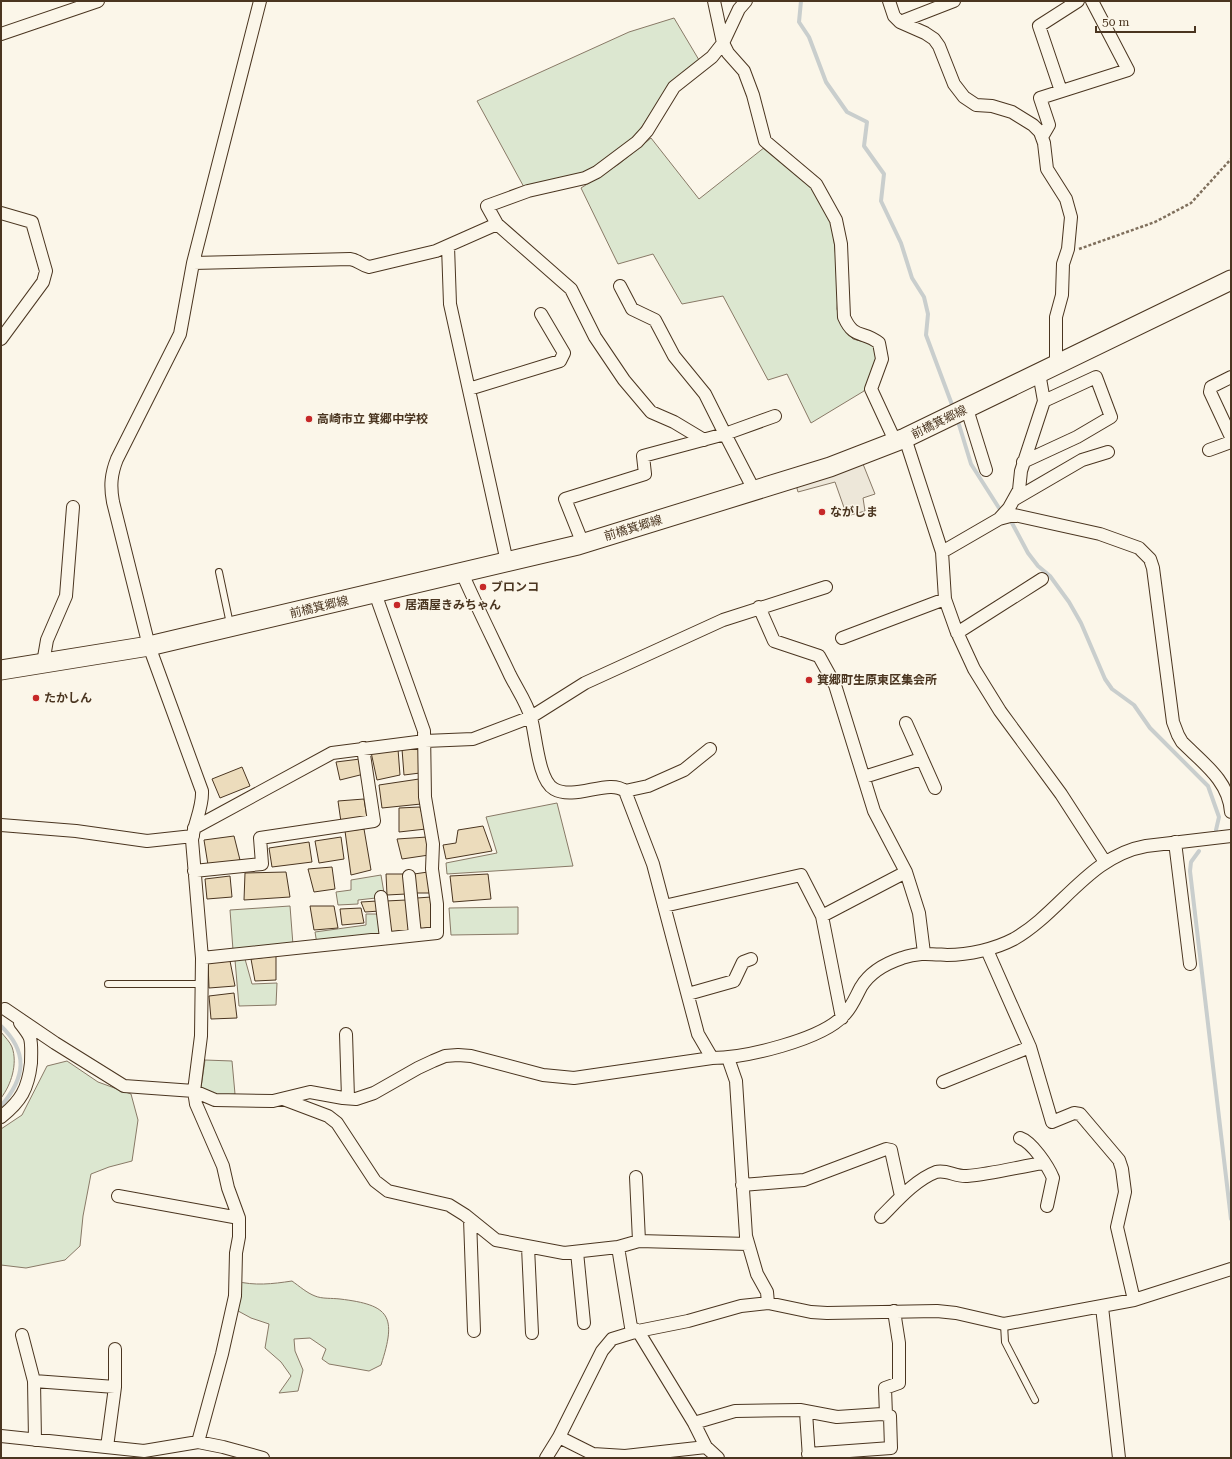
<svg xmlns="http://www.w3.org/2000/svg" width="1232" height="1459" viewBox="0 0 1232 1459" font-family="'Roboto Serif','Noto Sans JP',serif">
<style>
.green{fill:#dce7d0;stroke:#887966}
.parking{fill:#ede7d9;stroke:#887966}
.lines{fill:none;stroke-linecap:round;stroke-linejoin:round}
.stream{stroke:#c9cecd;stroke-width:4}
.building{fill:#ecdcbc;stroke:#4a3520}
.service-casing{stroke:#4a3520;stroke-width:8}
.minor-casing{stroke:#4a3520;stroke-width:14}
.primary-casing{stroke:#4a3520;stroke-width:21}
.path{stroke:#7f6f5c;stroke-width:2.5;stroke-dasharray:3 2;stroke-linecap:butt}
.service{stroke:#fbf6e9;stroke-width:6}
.minor{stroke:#fbf6e9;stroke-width:12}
.primary{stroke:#fbf6e9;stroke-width:19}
.poi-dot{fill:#c62828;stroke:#fbf6e9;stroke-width:1.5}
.labels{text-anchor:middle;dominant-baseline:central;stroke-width:3;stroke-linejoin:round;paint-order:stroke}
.poi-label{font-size:12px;font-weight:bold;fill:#4a3520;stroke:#fbf6e9;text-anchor:start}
.street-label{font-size:12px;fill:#4a3520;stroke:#fbf6e9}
</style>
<rect width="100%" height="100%" fill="#fbf6e9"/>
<!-- green -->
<path class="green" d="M674 18 699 60 671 83 635 137 588 171 525 189 477 101 629 32Z
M651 138 699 199 765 147 812 186 832 223 839 283 837 309 840 320 844 330 853 339 873 344 877 350V361L864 391 811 423 787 374 768 380 723 296 682 304 653 254 618 264 581 188 619 164Z
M557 803 573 866 447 874 446 863 497 853 486 817Z
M381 875 384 893H376V898L358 900V904L338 905 336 892 351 890V880Z
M290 906 293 945 233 950 230 910Z
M518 907V934L451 935 449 908Z
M366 914H380L384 936 317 944 315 932 366 925Z
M245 959 252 984 277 983 276 1005 239 1006 235 960Z
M1 1032C5 1037 10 1042 12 1047 18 1064 11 1085 1 1098Z
M205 1060 232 1061 235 1094 217 1096 201 1088Z
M67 1061 98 1082 131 1094 138 1120 132 1161 109 1167 91 1174 83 1216 80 1246 65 1260 26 1268 1 1265V1129L22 1115 47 1066Z
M235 1281C255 1286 272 1284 292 1281 299 1286 307 1293 315 1296 322 1299 332 1298 340 1299 390 1305 397 1316 381 1365L369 1371 329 1364 322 1359 326 1349 310 1338 294 1339 295 1351 303 1370 298 1391 279 1393 291 1376 281 1362 265 1348 269 1324 251 1318 229 1306Z"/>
<!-- parking -->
<path class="parking" d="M861 459 875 494 863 498 865 511 847 516 835 482 798 492 795 481Z"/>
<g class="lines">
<!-- stream -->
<path class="stream" d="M801 1 799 22 809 37 826 82 847 112 867 122 864 146 884 174 881 201 901 243 912 278 924 297 928 314 926 335 954 410
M957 418 971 464 999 508
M1012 523 1028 553 1038 566 1050 576 1069 602 1081 623 1105 679 1112 689 1134 705 1150 728 1208 786 1219 817 1216 830
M1199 851 1191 862 1190 871 1231 1219
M1 1026C29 1053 25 1078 1 1106"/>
</g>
<!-- building -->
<path class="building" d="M420 746V773L404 775 402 749Z
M398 749 400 775 377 780 371 752Z
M360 759 364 774 340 780 336 762Z
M242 767 250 786 220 798 212 779Z
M419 779 421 804 382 808 379 785Z
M364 799 367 818 341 822 338 801Z
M420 807 426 829 399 832V808Z
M483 826 492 851 446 859 443 845 456 843 458 830Z
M364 829 371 870 351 875 345 831Z
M234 836 240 860 208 865 204 840Z
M341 837 344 859 319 863 315 841Z
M427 837 429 855 402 859 397 839Z
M309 842 312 862 272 867 269 848Z
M332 867 335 889 314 892 308 869Z
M286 872 290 897 244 900 245 873Z
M428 872 432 893H415L414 874Z
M386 874H404L406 894 387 895Z
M488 874 491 899 453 902 450 876Z
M230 876 232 897 207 899 205 879Z
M431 897 433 927 420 929 417 898Z
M406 900 410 930 390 932 386 901Z
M377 901 380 911 365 912 361 902Z
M310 906H334L338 928 314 930Z
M361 908 364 923 342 925 340 909Z
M276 956V980L255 981 251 959Z
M230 961 235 986 209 988 208 963Z
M234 993 237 1018 211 1019 209 996Z"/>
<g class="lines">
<defs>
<path id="service" d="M219 572 230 624
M108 984H202
M1004 1324 1005 1342 1035 1400"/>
<path id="minor" d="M714 1 723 43 728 53 744 71 753 95 765 141 816 184 836 220 841 244 844 317C854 340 863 330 879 343L882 359 871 389 896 443
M889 1 894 16 900 22 925 33 934 39 939 46 954 84 964 97 976 105 992 106 1012 112 1033 125 1040 132 1044 143 1047 169 1066 199 1071 217 1068 249 1063 264 1062 295 1056 317V364
M900 22 954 1
M1 34 98 1
M1061 91 1039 26 1078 1
M1042 137 1049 125 1040 98 1128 70 1092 1
M1 213 32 222 46 271 43 282 1 339
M448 246 450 304 507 562
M193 263 350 259C358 260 361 265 369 267L436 251 497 224
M620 286 632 309 655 320 674 356 705 394 725 434 775 416
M1231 377 1211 387 1210 392 1231 437
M469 389 560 361 564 353 541 314
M967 409 986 470
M905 438 942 552 945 599 956 630 974 669 1000 711 1061 794 1105 862
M704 440 674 422 651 412 624 380 595 337 571 289 497 224 487 206 528 191 585 178 597 172 637 142 647 131 674 87 712 57 723 43 739 9 746 1
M1209 450 1231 442
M1023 462 1077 437 1111 417 1096 377 1044 401
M1015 499 1082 460 1108 452
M999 519 1014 515 1100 534 1139 548 1150 559 1153 568 1173 722 1178 735 1182 742C1203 763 1229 781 1231 812
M583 544 565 499 645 474 643 456 725 434 754 490
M942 552 999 519 1009 508 1019 490 1021 471 1044 401 1039 373
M462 573C477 607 494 641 510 675 517 689 527 703 531 718 536 735 538 780 554 789 575 801 609 778 625 791L653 864 698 1034 712 1058
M759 607 774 641 819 656 835 685 874 811 906 872 919 913 924 953
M957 633 1042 579
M842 638 945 599
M43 663 47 640 66 596 73 507
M906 723 935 788
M864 777 921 759
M625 791 648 786 684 770 710 749
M1 825 76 831 147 841 193 836
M194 828 332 753 425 741 473 739 531 717 585 683 723 620 826 587
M1175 842 1190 964
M194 871 262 864 260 838 374 821 363 748
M409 876 415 935
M381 897 386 938
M664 906 801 875 822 916
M987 950 1030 1047 1052 1122 1074 1113 1080 1114 1119 1160 1122 1169 1125 1192 1117 1227 1134 1300
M202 958 437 933V904L432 869 433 844 425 797 424 731 375 593
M688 994 734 981 743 962 751 959
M5 1009 55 1043 124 1086 194 1091 215 1100 273 1101 310 1092 343 1098 356 1099 374 1093 418 1068 433 1061 445 1056 458 1055 471 1056 543 1075 574 1078 712 1058C744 1058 822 1040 844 1015 852 1007 856 996 861 987 870 972 887 963 902 958 918 952 931 954 947 955 969 955 995 949 1014 939 1061 912 1089 856 1146 846L1231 836
M842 1018 822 916 906 872
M346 1034 348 1098
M728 1058 736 1081 746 1236 757 1274 767 1292 768 1303
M943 1082 1030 1047
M283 1099 328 1116 337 1123 375 1181 388 1191 449 1205 465 1215 496 1240 564 1253 618 1247 639 1241 748 1244
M1 1117C21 1101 28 1089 31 1063 31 1055 32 1045 30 1038 28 1033 23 1027 20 1023
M1020 1138C1032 1142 1048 1166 1053 1178L1047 1206
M636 1177 639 1241
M742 1185 804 1180 886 1149 891 1150 892 1155 901 1196
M118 1196 239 1218
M881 1217C897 1201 915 1180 936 1172 946 1169 956 1177 967 1176 992 1174 1018 1167 1043 1163
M470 1219 474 1331
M528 1247 532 1333
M618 1247 631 1327 638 1331 694 1423 706 1447
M577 1252 584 1323
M1102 1307 1119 1458
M22 1335 34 1381 35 1440
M34 1381 115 1387
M806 1412 809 1458
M886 1415 885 1388 899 1383V1343L894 1311
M694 1423 735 1411 800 1410 837 1417 882 1414 890 1416 891 1448 808 1454
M1 1436 144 1451 198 1442 223 1447 263 1458
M559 1437 593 1454 625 1456 706 1447 718 1458
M198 1442 222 1354 235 1296 236 1253 239 1237V1218L228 1188 223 1166 196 1104 194 1091 201 1036 202 958 192 840C194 823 203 808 202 791L149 646 113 502C110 486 111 474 117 459L180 334 193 263 260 1
M107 1447 115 1387V1349
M546 1458 559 1437 602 1351 612 1339 638 1331 688 1321 741 1306 768 1303 811 1312 827 1313 937 1311 956 1313 1004 1324 1134 1300 1231 1269"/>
<path id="primary" d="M1 670 149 646 578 545 830 467 905 438 1231 280"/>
</defs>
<!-- service casing -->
<use href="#service" class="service-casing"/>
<!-- minor casing -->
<use href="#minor" class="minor-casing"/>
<!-- primary casing -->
<use href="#primary" class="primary-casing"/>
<!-- path -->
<path class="path" d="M1079 249 1155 222 1191 203 1231 159"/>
<!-- service -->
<use href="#service" class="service"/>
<!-- minor -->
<use href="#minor" class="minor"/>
<!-- primary -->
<use href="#primary" class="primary"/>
</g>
<!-- markers -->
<g class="poi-dot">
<circle cx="309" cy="419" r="4"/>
<circle cx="822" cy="512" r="4"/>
<circle cx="483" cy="587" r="4"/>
<circle cx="397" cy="605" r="4"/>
<circle cx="809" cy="680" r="4"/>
<circle cx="36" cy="698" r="4"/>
</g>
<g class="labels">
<!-- poi labels -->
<g class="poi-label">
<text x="317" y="419">高崎市立 箕郷中学校</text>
<text x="830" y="512">ながしま</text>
<text x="491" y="587">ブロンコ</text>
<text x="405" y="605">居酒屋きみちゃん</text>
<text x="817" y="680">箕郷町生原東区集会所</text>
<text x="44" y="698">たかしん</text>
</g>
<!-- street labels -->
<g class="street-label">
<text transform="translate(939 422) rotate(-26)">前橋箕郷線</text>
<text transform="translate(633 528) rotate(-17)">前橋箕郷線</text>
<text transform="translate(319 607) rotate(-13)">前橋箕郷線</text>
</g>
</g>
<!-- border -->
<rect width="1232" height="1459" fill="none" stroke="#4a3520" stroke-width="4"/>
<!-- scale -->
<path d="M1096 26v6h99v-6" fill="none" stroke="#4a3520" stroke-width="2"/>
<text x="1102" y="26" font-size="12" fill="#4a3520" stroke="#fbf6e9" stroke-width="3" paint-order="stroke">50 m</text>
</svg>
